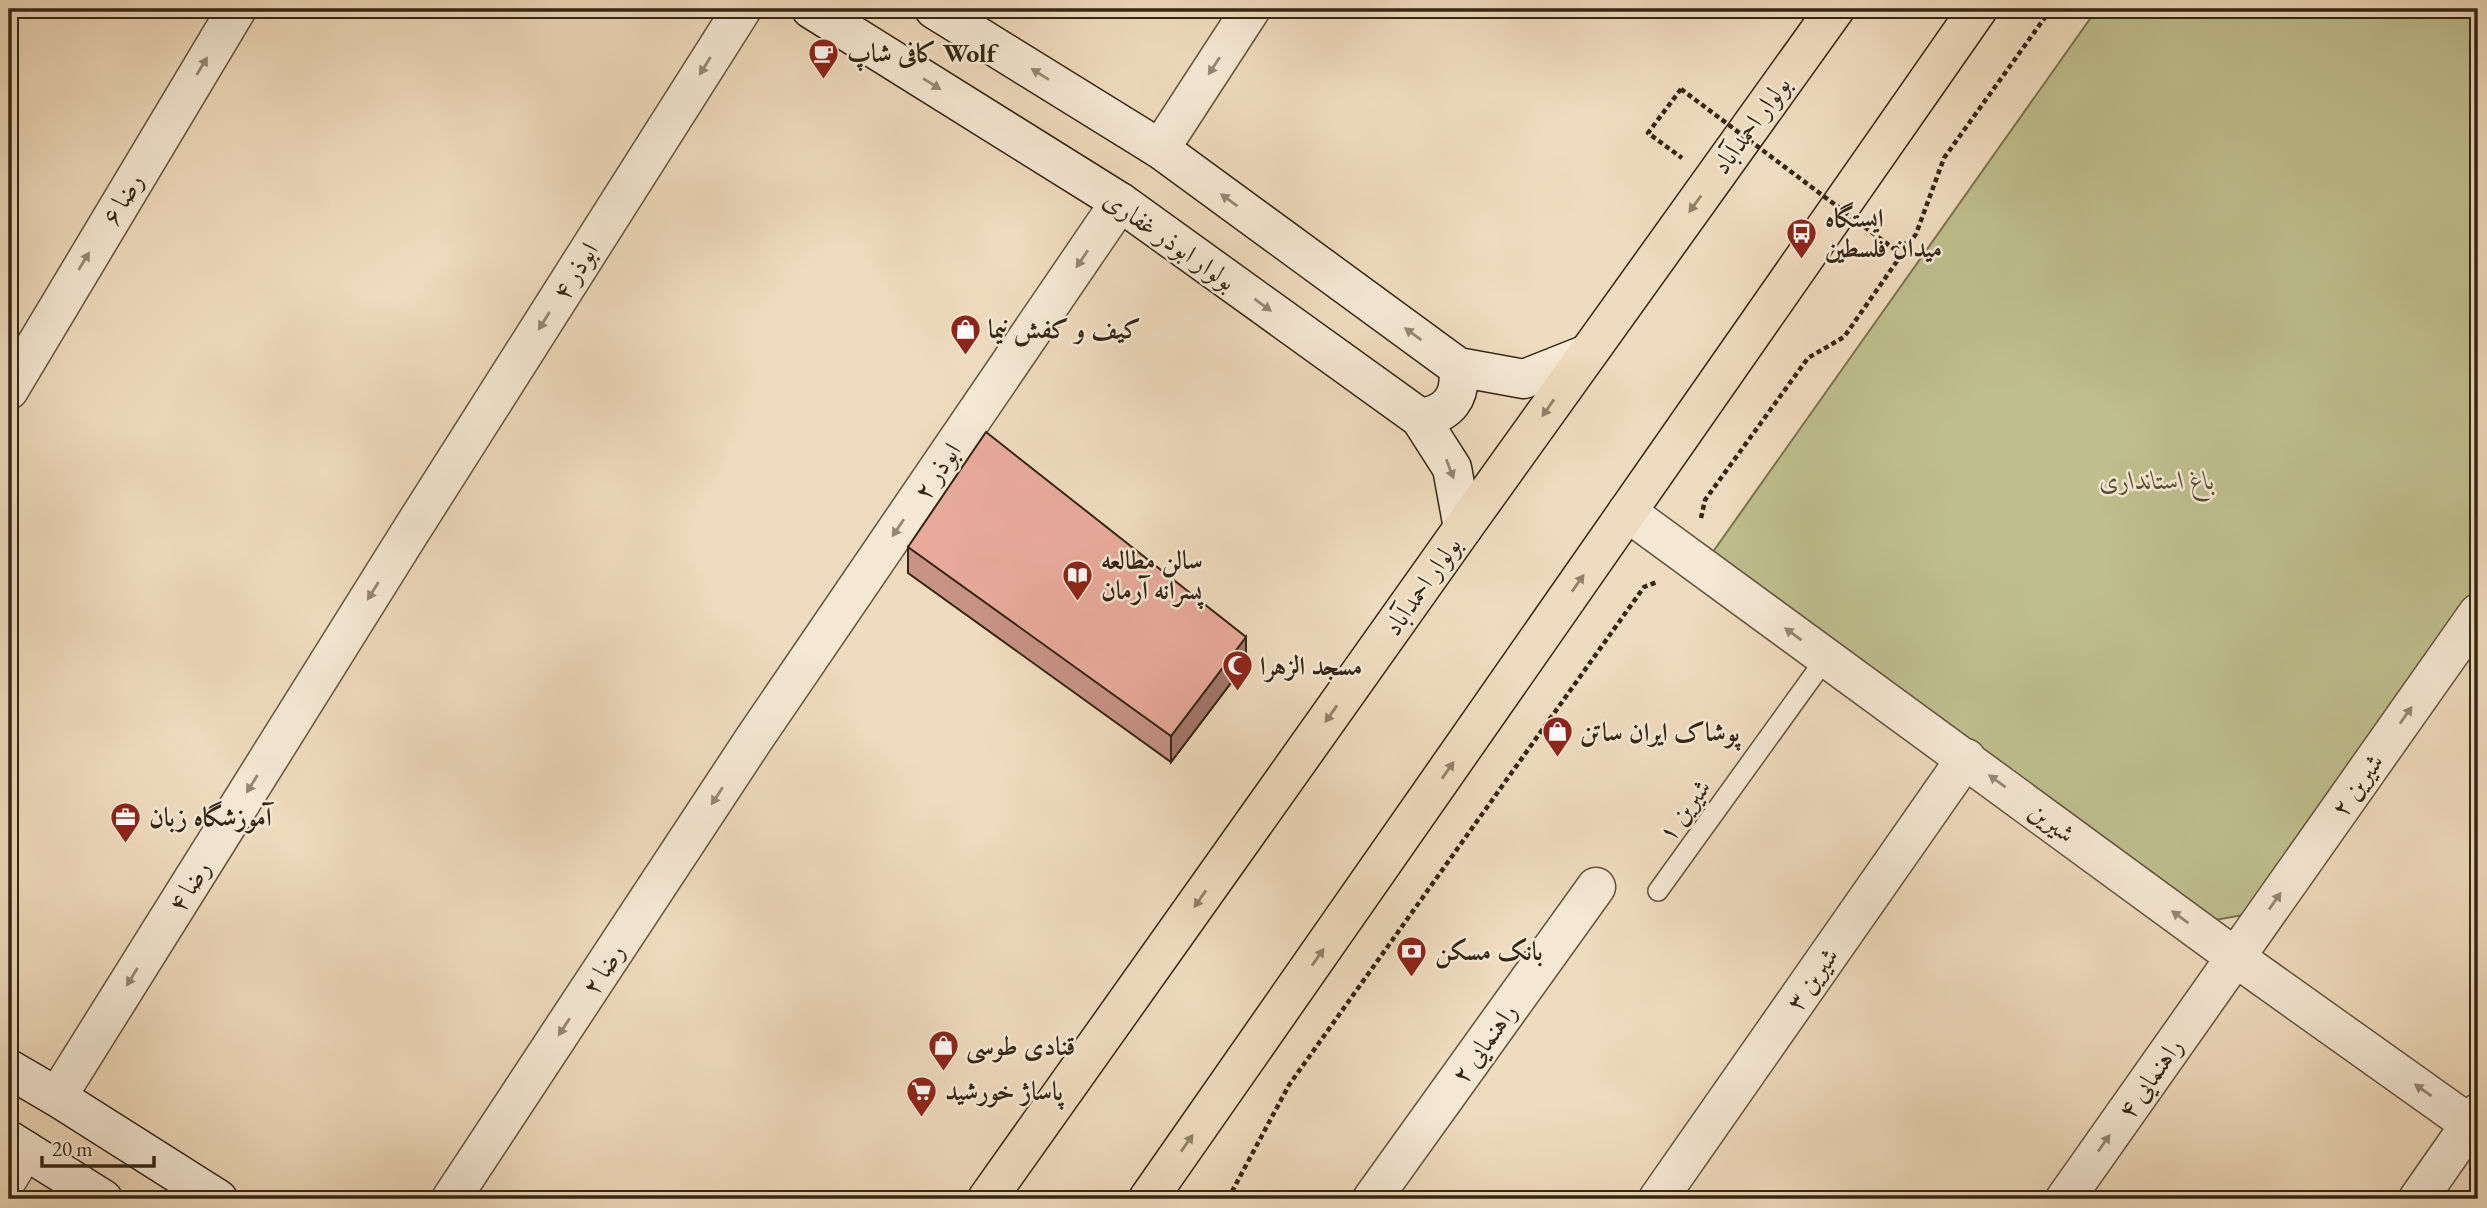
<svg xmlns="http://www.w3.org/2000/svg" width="2487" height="1208" viewBox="0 0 2487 1208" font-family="'EB Garamond',Amiri,serif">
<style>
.green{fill:#bfbe8d;stroke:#7a7250;stroke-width:2}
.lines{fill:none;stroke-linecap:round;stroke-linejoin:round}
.lane-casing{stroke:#63533e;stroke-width:22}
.street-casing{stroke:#63533e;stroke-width:41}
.secondary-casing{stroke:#342614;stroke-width:41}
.primary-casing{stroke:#342614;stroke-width:41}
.path{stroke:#342614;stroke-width:4.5;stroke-dasharray:5 3.5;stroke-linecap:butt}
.lane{stroke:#f5e8d4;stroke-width:19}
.street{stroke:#f5e8d4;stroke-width:38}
.secondary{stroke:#f5e8d4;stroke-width:38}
.primary{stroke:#efdbbd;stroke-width:38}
.path-bridge{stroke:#342614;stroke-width:4.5;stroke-dasharray:5 3.5;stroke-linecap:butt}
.wall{fill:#c89285;stroke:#342614;stroke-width:2}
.shaded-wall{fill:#a3776c;stroke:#342614;stroke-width:2}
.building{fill:#e9aa9b;stroke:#342614;stroke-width:2}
.oneway{fill:#948774}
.oneway2{fill:#928068}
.labels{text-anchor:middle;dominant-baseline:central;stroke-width:5;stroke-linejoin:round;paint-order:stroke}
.poi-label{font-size:26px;font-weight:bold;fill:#342614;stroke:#f5e8d4;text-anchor:start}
.street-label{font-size:26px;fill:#342614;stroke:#f5e8d4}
.park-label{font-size:26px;font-style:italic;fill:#574c32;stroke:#f5e8d4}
</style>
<rect width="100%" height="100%" fill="#efdbbd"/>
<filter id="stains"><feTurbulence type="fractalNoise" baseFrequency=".00286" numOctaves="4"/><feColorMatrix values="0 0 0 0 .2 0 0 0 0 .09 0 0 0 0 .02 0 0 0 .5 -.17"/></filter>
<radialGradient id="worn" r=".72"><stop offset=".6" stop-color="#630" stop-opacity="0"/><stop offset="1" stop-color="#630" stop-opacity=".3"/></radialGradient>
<!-- green -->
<path class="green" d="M2097 9H2478V588L2249 914 2215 920 1710 556Z"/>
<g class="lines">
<defs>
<path id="lane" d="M1658 891 1826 658"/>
<path id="street" d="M1160 149 1251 9
M9 390 237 9
M1627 512 2235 957 2478 1130
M57 1097 409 534 742 9
M9 1177 25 1150
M451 1199 754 739 1120 202
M1372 1199 1596 887
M1658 1199 1966 758
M2065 1199 2478 613
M2418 1199 2478 1113"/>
<path id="secondary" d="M811 9 1120 202 1420 418 1452 468 1463 528
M934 9 1160 149 1458 367 1524 379 1587 354
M1420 418C1449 414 1462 397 1458 367
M9 1069 57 1097 218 1199
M9 1140 103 1199"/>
<path id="primary" d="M987 1199 1463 528 1835 9
M1148 1199 1978 9"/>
</defs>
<!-- lane casing -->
<use href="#lane" class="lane-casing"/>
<!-- street casing -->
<use href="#street" class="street-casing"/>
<!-- secondary casing -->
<use href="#secondary" class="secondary-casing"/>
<!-- primary casing -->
<use href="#primary" class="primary-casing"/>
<!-- path -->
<path class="path" d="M1681 89 1648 133 1682 158
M1894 249 1910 241
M1701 518 1705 500 1808 358 1844 337 1916 234 1944 158 2051 9
M1228 1199 1289 1085 1644 587 1657 582"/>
<!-- lane -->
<use href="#lane" class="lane"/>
<!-- street -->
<use href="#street" class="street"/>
<!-- secondary -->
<use href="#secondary" class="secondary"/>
<!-- primary -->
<use href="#primary" class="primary"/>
<!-- path-bridge -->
<path class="path-bridge" d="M1681 89 1894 249"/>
</g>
<!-- wall -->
<path class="wall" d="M908 547 1246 663 1171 762 908 573Z"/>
<!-- shaded-wall -->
<path class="shaded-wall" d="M1246 637V663L1171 762V736Z"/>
<!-- building -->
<path class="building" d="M986 432 1246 637 1171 736 908 547Z"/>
<!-- one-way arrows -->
<defs><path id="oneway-solid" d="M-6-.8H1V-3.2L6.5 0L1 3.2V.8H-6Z" transform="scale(1.75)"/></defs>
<g class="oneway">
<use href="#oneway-solid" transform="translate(202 66) rotate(-59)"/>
<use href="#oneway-solid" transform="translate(705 66) rotate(122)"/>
<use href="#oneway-solid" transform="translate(1214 66) rotate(123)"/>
<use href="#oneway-solid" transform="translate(1040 74) rotate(-148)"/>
<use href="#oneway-solid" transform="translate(932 84) rotate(32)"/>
<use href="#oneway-solid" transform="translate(1229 200) rotate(-144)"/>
<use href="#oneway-solid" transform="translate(1082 259) rotate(124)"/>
<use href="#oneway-solid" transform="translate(84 261) rotate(-59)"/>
<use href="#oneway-solid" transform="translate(1263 305) rotate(36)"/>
<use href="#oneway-solid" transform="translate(544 321) rotate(122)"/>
<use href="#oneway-solid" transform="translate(1413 334) rotate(-144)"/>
<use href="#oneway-solid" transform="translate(1450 469) rotate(69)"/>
<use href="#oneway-solid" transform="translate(898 528) rotate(124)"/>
<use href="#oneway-solid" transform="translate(373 591) rotate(122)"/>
<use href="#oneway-solid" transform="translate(1793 634) rotate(-144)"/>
<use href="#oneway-solid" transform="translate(2406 715) rotate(-55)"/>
<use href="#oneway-solid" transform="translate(1997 781) rotate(-144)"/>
<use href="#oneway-solid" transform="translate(252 784) rotate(122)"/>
<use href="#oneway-solid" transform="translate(717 796) rotate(123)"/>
<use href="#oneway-solid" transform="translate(2275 901) rotate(-55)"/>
<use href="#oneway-solid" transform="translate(2180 917) rotate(-144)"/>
<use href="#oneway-solid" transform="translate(132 977) rotate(122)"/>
<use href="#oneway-solid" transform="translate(564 1027) rotate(123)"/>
<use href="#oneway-solid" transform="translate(2423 1090) rotate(-145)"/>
<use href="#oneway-solid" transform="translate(2104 1143) rotate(-55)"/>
</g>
<g class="oneway2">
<use href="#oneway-solid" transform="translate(1695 204) rotate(126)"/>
<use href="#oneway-solid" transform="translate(1548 408) rotate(125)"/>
<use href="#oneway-solid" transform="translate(1578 583) rotate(-55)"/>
<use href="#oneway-solid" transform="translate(1331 714) rotate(125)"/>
<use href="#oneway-solid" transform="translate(1448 770) rotate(-55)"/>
<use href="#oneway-solid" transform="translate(1200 899) rotate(125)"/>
<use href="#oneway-solid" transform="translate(1318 957) rotate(-55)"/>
<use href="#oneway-solid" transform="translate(1187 1143) rotate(-55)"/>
</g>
<!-- icons -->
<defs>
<symbol id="cafe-pin" viewBox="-11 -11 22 30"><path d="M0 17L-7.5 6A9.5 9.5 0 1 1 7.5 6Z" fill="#8f2418" stroke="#f5e8d4"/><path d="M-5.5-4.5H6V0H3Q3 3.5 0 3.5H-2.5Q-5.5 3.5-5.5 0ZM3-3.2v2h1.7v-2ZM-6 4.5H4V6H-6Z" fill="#fff"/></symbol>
<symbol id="bus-pin" viewBox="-11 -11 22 30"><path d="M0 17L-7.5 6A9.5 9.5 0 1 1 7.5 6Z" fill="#8f2418" stroke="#f5e8d4"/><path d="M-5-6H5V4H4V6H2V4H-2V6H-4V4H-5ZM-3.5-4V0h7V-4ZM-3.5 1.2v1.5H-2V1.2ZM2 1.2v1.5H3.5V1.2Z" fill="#fff"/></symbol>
<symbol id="shop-pin" viewBox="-11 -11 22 30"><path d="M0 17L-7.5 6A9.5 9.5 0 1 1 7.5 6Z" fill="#8f2418" stroke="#f5e8d4"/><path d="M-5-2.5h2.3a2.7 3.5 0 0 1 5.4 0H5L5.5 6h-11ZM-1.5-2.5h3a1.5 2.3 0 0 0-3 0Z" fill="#fff"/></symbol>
<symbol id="library-pin" viewBox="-11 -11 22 30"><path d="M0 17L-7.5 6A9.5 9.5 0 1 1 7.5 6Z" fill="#8f2418" stroke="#f5e8d4"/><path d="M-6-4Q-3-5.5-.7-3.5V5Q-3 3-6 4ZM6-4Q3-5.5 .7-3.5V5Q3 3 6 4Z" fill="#fff"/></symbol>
<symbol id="mosque-pin" viewBox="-11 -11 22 30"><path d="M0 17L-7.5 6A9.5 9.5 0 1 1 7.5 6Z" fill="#8f2418" stroke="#f5e8d4"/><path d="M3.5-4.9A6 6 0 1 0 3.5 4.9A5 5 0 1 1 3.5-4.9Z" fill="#fff"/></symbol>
<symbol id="office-pin" viewBox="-11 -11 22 30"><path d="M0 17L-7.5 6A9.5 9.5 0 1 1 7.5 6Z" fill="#8f2418" stroke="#f5e8d4"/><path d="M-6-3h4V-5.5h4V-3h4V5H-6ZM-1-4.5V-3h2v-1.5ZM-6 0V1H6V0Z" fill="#fff"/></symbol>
<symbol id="bank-pin" viewBox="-11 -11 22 30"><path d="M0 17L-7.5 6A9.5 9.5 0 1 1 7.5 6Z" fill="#8f2418" stroke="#f5e8d4"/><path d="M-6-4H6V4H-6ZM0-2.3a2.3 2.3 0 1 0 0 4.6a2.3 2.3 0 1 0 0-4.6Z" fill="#fff"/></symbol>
<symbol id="supermarket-pin" viewBox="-11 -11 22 30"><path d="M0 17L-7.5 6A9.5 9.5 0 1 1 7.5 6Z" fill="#8f2418" stroke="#f5e8d4"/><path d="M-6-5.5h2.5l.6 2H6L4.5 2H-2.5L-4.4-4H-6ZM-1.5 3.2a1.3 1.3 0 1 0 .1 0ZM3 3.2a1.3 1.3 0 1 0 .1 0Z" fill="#fff"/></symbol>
</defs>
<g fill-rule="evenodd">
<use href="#cafe-pin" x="806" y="36" width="35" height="47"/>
<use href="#bus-pin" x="1784" y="216" width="35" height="47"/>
<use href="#shop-pin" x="948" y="312" width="35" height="47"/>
<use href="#library-pin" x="1060" y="558" width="35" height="47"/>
<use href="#mosque-pin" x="1220" y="648" width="35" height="47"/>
<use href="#shop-pin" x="1540" y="714" width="35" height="47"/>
<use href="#office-pin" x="108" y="800" width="35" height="47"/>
<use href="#bank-pin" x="1394" y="934" width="35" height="47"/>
<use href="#shop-pin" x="926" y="1028" width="35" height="47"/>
<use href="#supermarket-pin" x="904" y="1074" width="35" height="47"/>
</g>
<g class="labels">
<!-- poi labels -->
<g class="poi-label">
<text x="847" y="53">کافی شاپ Wolf</text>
<text x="1825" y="218">ایستگاه<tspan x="1825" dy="30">میدان فلسطین</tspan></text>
<text x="988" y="329">کیف و کفش نیما</text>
<text x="1101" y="560">سالن مطالعه<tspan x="1101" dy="30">پسرانه آرمان</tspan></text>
<text x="1260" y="666">مسجد الزهرا</text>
<text x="1580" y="732">پوشاک ایران ساتن</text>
<text x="149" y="817">آموزشگاه زبان</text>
<text x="1435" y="951">بانک مسکن</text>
<text x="966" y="1046">قنادی طوسی</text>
<text x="945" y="1091">پاساژ خورشید</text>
</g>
<!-- street labels -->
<g class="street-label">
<text transform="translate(1751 125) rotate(-54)">بولوار احمدآباد</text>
<text transform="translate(122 199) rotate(-59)">رضا ۶</text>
<text transform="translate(1170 240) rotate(35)">بولوار ابوذر غفاری</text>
<text transform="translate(575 271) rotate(-58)">ابوذر ۴</text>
<text transform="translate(937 471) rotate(-56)">ابوذر ۲</text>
<text transform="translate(1422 586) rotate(-55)">بولوار احمدآباد</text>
<text transform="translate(2357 785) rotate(-55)">شیرین ۲</text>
<text transform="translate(1684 810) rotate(-54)">شیرین ۱</text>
<text transform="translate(2052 822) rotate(36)">شیرین</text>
<text transform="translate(189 886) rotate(-58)">رضا ۴</text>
<text transform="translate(603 969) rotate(-57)">رضا ۲</text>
<text transform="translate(1812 979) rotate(-55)">شیرین ۳</text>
<text transform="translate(1484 1043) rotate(-54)">راهنمایی ۲</text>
<text transform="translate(2150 1078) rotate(-55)">راهنمایی ۴</text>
</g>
<!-- park labels -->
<g class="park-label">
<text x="2157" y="480">باغ استانداری</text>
</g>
</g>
<!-- margin -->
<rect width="2487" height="1208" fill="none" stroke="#efdbbd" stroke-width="35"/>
<rect x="10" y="10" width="2466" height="1187" fill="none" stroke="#342614" stroke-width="3.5"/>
<rect x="18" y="18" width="2452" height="1173" fill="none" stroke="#342614" stroke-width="2"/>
<!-- scale -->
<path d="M42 1156v10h112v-10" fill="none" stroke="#342614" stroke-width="3.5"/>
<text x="52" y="1156" font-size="21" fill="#342614" stroke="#f5e8d4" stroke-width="5" paint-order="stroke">20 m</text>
<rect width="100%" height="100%" filter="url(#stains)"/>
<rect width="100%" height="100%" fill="url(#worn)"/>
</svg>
